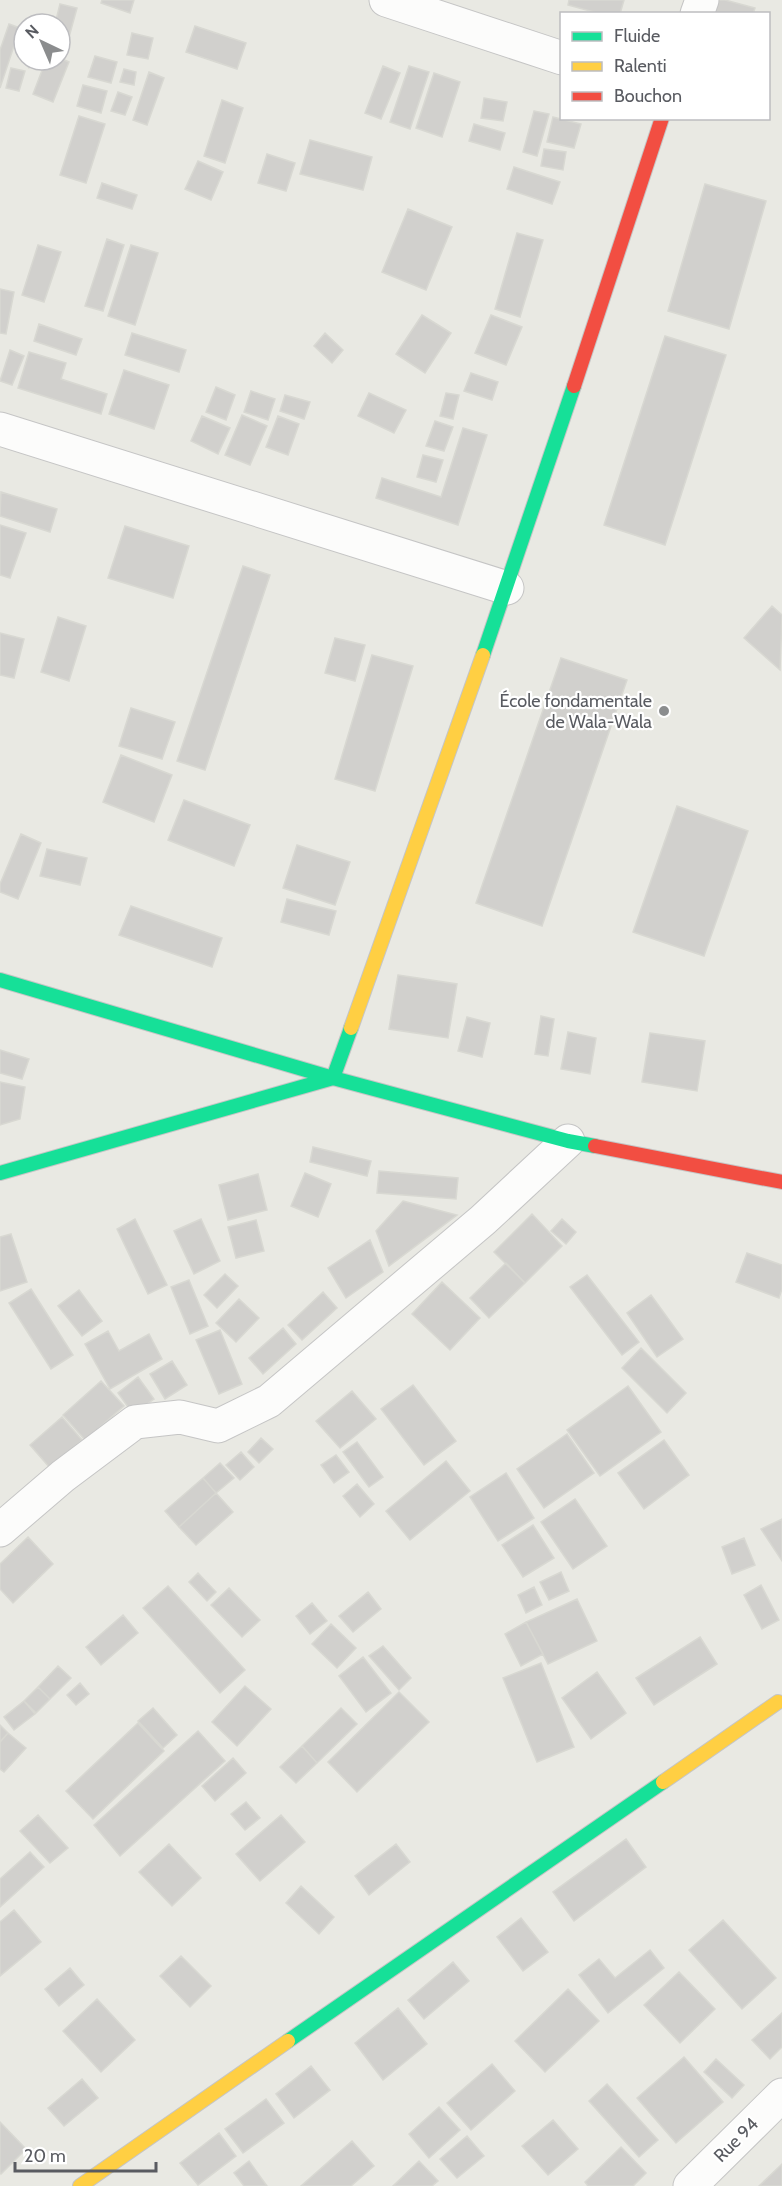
<svg xmlns="http://www.w3.org/2000/svg" width="782" height="2186" viewBox="0 0 782 2186" font-family="Cabin,sans-serif">
<style>
.building{fill:#d1d0cd;stroke:#d8d8d2;stroke-width:1.5}
.lines{fill:none;stroke-linecap:round;stroke-linejoin:round}
.street-casing{stroke:#c5c5c5;stroke-width:35}
.fast-casing{stroke:#c5c5c5;stroke-width:16}
.slow-casing{stroke:#c5c5c5;stroke-width:16}
.jam-casing{stroke:#c5c5c5;stroke-width:16}
.street{stroke:#fcfcfb;stroke-width:33}
.fast{stroke:#16e098;stroke-width:14}
.slow{stroke:#ffcf43;stroke-width:14}
.jam{stroke:#f24e42;stroke-width:14}
.poi-dot{fill:#8b8d8e;stroke:#fff;stroke-width:2}
.labels{text-anchor:middle;dominant-baseline:central;stroke-width:4.5;stroke-linejoin:round;paint-order:stroke}
.poi-label{font-size:18px;fill:#595b61;stroke:#fff;text-anchor:end}
.street-label{font-size:18px;fill:#595b61;stroke:#fff}
</style>
<rect width="100%" height="100%" fill="#e9e9e3"/>
<!-- building -->
<path class="building" d="M102 0H134L130 13 101 3Z
M569 0H624L620 14H601L568 5Z
M710 0H725L755 8 753 14H707Z
M60 4 77 8 65 52 60 51V24H55Z
M9 24 20 28 0 88V50Z
M195 26 246 43 237 69 186 52Z
M132 33 153 38 148 59 127 55Z
M23 50 24 60H32L34 63 29 68 18 55Z
M95 56 117 62 111 83 88 77Z
M60 58 69 62 53 102 33 94 46 60H60Z
M383 66 400 73 381 119 365 113Z
M409 66 429 72 410 129 390 122Z
M11 68 25 71 19 91 6 88Z
M124 69 136 72 134 85 120 82Z
M149 72 164 78 147 125 133 120Z
M434 73 460 82 442 137 416 128Z
M83 85 107 91 101 113 77 106Z
M118 92 132 97 125 115 111 111Z
M484 98 507 102 503 121 481 118Z
M222 100 243 108 225 163 204 156Z
M534 111 549 114 537 156 523 152Z
M79 116 105 124 86 183 60 175Z
M553 117 581 124 574 148 547 142Z
M474 124 505 133 500 150 469 141Z
M310 140 372 157 363 190 300 174Z
M544 149 566 152 563 170 541 166Z
M267 154 295 163 286 191 258 183Z
M198 161 223 172 211 200 185 189Z
M514 167 560 182 552 204 507 189Z
M102 183 137 195 132 209 97 198Z
M705 184 766 201 729 329 668 311Z
M408 209 452 227 426 290 382 272Z
M517 233 543 240 520 317 495 309Z
M107 239 124 245 103 311 85 306Z
M38 245 61 252 44 302 22 295Z
M131 245 158 253 135 325 108 316Z
M0 289 14 292 6 334 0 333Z
M422 315 451 333 425 373 396 354Z
M491 315 522 327 506 365 475 353Z
M39 324 82 339 76 355 34 341Z
M132 333 186 350 179 372 125 355Z
M325 333 343 350 332 363 314 346Z
M665 336 726 355 665 545 604 525Z
M10 350 24 356 12 385 0 381Z
M29 352 66 363 61 379 107 394 101 414 18 388Z
M124 370 169 385 154 429 109 414Z
M471 373 498 382 492 400 464 391Z
M216 387 235 395 226 420 206 412Z
M251 391 275 399 268 420 244 412Z
M369 393 406 410 394 433 358 416Z
M446 393 459 395 453 419 440 416Z
M285 395 310 402 304 419 280 411Z
M242 415 267 426 250 465 225 455Z
M202 416 230 428 218 454 191 441Z
M278 416 299 424 288 455 266 447Z
M435 421 453 427 444 451 426 446Z
M463 428 487 435 458 525 376 498 382 478 441 497Z
M423 455 443 460 436 482 417 477Z
M1 492 57 509 50 532 0 516Z
M0 525 26 533 10 578 0 575Z
M125 526 189 546 173 598 108 578Z
M243 566 270 575 205 770 177 761Z
M772 606 782 615 780 670 744 638Z
M58 617 86 626 69 681 41 672Z
M0 633 24 639 14 678 0 675Z
M335 638 365 645 355 681 325 673Z
M372 655 413 666 375 791 335 779Z
M561 658 627 680 542 926 476 903Z
M131 708 175 722 162 759 119 746Z
M121 755 172 775 154 822 103 802Z
M184 800 250 825 234 866 168 840Z
M677 806 748 831 704 956 633 932Z
M21 834 41 843 18 899 0 892V884Z
M297 845 350 862 335 905 283 888Z
M47 849 87 858 80 885 40 876Z
M287 899 336 911 329 935 281 922Z
M131 906 222 938 212 967 119 935Z
M398 975 457 984 448 1038 389 1029Z
M541 1016 554 1019 548 1056 535 1054Z
M467 1017 490 1023 482 1057 458 1051Z
M568 1032 596 1038 590 1074 561 1069Z
M650 1033 705 1041 697 1091 642 1082Z
M0 1050 29 1059 22 1079 0 1073Z
M0 1082 25 1087 20 1119 0 1125Z
M313 1147 371 1161 367 1176 310 1162Z
M379 1171 458 1178 456 1199 377 1193Z
M305 1173 331 1184 318 1217 291 1206Z
M258 1174 267 1210 228 1220 219 1185Z
M403 1201 457 1215 389 1266 376 1231Z
M532 1214 562 1246 525 1283 494 1252Z
M135 1219 167 1285 148 1294 117 1229Z
M201 1219 220 1261 194 1274 174 1231Z
M562 1219 576 1232 566 1244 551 1231Z
M256 1220 264 1251 236 1258 228 1227Z
M11 1234 27 1282 0 1291V1237Z
M370 1240 383 1272 346 1298 328 1268Z
M747 1253 782 1265V1289L779 1298 736 1282Z
M506 1263 525 1283 489 1318 470 1298Z
M225 1274 238 1286 217 1308 204 1295Z
M587 1275 639 1342 622 1355 570 1287Z
M189 1280 208 1326 190 1334 171 1287Z
M442 1282 480 1318 450 1350 412 1314Z
M31 1289 73 1355 51 1369 9 1303Z
M79 1290 102 1321 82 1336 58 1306Z
M323 1292 337 1308 302 1340 288 1325Z
M651 1295 683 1339 657 1357 627 1313Z
M239 1299 259 1318 236 1342 216 1323Z
M283 1328 296 1344 263 1374 249 1358Z
M220 1330 242 1384 219 1394 196 1340Z
M108 1331 119 1351 149 1334 162 1359 110 1389 85 1344Z
M641 1348 686 1393 667 1413 622 1368Z
M172 1361 187 1385 165 1399 150 1374Z
M138 1377 154 1399 133 1414 118 1393Z
M101 1381 124 1406 85 1440 63 1415Z
M413 1385 456 1441 424 1465 381 1409Z
M628 1386 661 1432 600 1476 567 1430Z
M352 1391 376 1419 340 1448 316 1421Z
M62 1417 82 1440 50 1468 30 1445Z
M567 1434 594 1473 544 1508 517 1469Z
M261 1438 273 1449 259 1463 248 1452Z
M664 1440 689 1475 644 1509 618 1473Z
M357 1442 383 1477 369 1487 343 1452Z
M241 1452 254 1467 240 1480 226 1465Z
M336 1455 349 1472 334 1483 321 1465Z
M446 1461 470 1491 410 1540 386 1511Z
M220 1463 234 1478 216 1493 203 1478Z
M506 1473 534 1518 498 1541 470 1497Z
M203 1478 216 1493 179 1527 165 1511Z
M357 1484 374 1504 360 1517 343 1496Z
M216 1493 233 1512 196 1545 179 1527Z
M575 1499 607 1546 573 1569 541 1522Z
M782 1519V1561L761 1529Z
M533 1525 554 1558 523 1577 502 1545Z
M28 1537 53 1564 13 1603 0 1589V1564Z
M744 1538 755 1565 732 1574 722 1547Z
M561 1572 569 1591 549 1600 540 1582Z
M198 1573 216 1592 207 1601 189 1582Z
M761 1585 779 1620 762 1629 744 1595Z
M168 1586 245 1670 220 1693 143 1608Z
M534 1587 542 1605 526 1613 518 1595Z
M229 1588 260 1620 242 1637 211 1605Z
M368 1592 381 1609 353 1632 339 1616Z
M577 1599 597 1641 548 1664 526 1622Z
M312 1603 327 1621 310 1634 296 1616Z
M123 1615 138 1633 101 1665 86 1647Z
M526 1622 543 1654 521 1666 505 1634Z
M331 1624 356 1648 337 1668 312 1644Z
M700 1637 717 1664 654 1705 636 1678Z
M383 1646 411 1678 399 1690 369 1656Z
M363 1657 391 1693 366 1712 339 1676Z
M541 1663 574 1747 537 1762 503 1678Z
M58 1666 71 1678 50 1699 38 1687Z
M597 1672 626 1713 591 1739 562 1698Z
M80 1683 89 1694 76 1705 67 1695Z
M245 1686 271 1709 237 1746 212 1722Z
M38 1687 50 1699 36 1713 24 1701Z
M399 1692 429 1722 357 1792 328 1762Z
M24 1701 35 1714 14 1730 4 1717Z
M153 1708 177 1735 163 1748 138 1721Z
M341 1708 357 1724 317 1763 302 1746Z
M138 1723 164 1751 93 1819 66 1791Z
M0 1725 8 1733 0 1742Z
M198 1731 225 1761 120 1856 94 1825Z
M8 1733 26 1748 4 1772 0 1769V1742Z
M302 1746 317 1763 296 1783 280 1767Z
M233 1758 246 1773 215 1801 202 1786Z
M246 1802 260 1818 245 1830 231 1814Z
M38 1815 68 1848 50 1863 20 1831Z
M281 1815 305 1842 260 1881 236 1854Z
M626 1839 646 1867 574 1921 553 1892Z
M169 1844 201 1878 172 1906 139 1872Z
M396 1844 410 1862 369 1895 355 1876Z
M30 1852 44 1867 0 1907V1879Z
M301 1886 334 1917 319 1934 286 1903Z
M14 1910 41 1942 0 1976V1922Z
M521 1918 548 1952 523 1971 497 1937Z
M723 1920 776 1978 742 2009 689 1950Z
M650 1950 664 1968 608 2013 579 1975 599 1959 615 1978Z
M181 1956 211 1986 190 2007 160 1976Z
M453 1962 469 1981 424 2019 408 2000Z
M70 1968 84 1985 59 2006 45 1989Z
M679 1972 715 2009 680 2043 644 2005Z
M568 1989 599 2021 545 2072 515 2041Z
M97 1999 135 2040 101 2072 63 2031Z
M398 2008 427 2044 383 2080 355 2043Z
M782 2013V2047L770 2059 752 2040Z
M684 2057 723 2102 676 2143 637 2098Z
M716 2059 744 2085 732 2098 704 2072Z
M492 2064 515 2091 471 2130 447 2103Z
M311 2066 330 2090 294 2118 276 2094Z
M82 2079 98 2098 64 2126 48 2108Z
M607 2084 658 2140 639 2157 589 2101Z
M266 2099 284 2123 243 2153 225 2129Z
M439 2107 460 2130 429 2158 409 2134Z
M553 2120 578 2149 548 2175 522 2146Z
M0 2122 26 2149 1 2174 0 2172Z
M219 2133 236 2156 198 2185 180 2163Z
M467 2136 484 2156 457 2178 440 2159Z
M352 2141 374 2166 351 2186H301Z
M621 2147 646 2173 633 2186H588L585 2182Z
M249 2161 267 2186H244L234 2173Z
M419 2161 438 2181 432 2186H393Z
M782 2164V2186H759Z"/>
<g class="lines">
<defs>
<path id="street" d="M386 0 562 58
M697 14 702 0
M0 429 507 588
M0 1530 63 1476 135 1422 180 1417 218 1426 269 1401 483 1220 568 1141
M690 2186 782 2095"/>
<path id="fast" d="M483 655 574 386
M0 980 333 1078 568 1141 595 1146
M0 1173 333 1078 351 1028
M288 2041 663 1782"/>
<path id="slow" d="M351 1028 483 655
M663 1782 778 1702
M80 2186 288 2041"/>
<path id="jam" d="M574 386 662 118
M595 1146 782 1182"/>
</defs>
<!-- street casing -->
<use href="#street" class="street-casing"/>
<!-- fast casing -->
<use href="#fast" class="fast-casing"/>
<!-- slow casing -->
<use href="#slow" class="slow-casing"/>
<!-- jam casing -->
<use href="#jam" class="jam-casing"/>
<!-- street -->
<use href="#street" class="street"/>
<!-- fast -->
<use href="#fast" class="fast"/>
<!-- slow -->
<use href="#slow" class="slow"/>
<!-- jam -->
<use href="#jam" class="jam"/>
</g>
<!-- markers -->
<circle class="poi-dot" cx="664" cy="711" r="6"/>
<g class="labels">
<!-- poi labels -->
<g class="poi-label">
<text x="652" y="701">École fondamentale<tspan x="652" dy="21">de Wala-Wala</tspan></text>
</g>
<!-- street labels -->
<g class="street-label">
<text transform="translate(736 2140) rotate(-45)">Rue 94</text>
</g>
</g>
<!-- legend -->
<rect x="560" y="12" width="210" height="108" fill="#ffffff" stroke="#bdbdc0" stroke-width="1.5"/>
<rect x="572" y="32" width="30" height="9" fill="#16e098" stroke="#bdbdc0" stroke-width="1.5"/>
<text x="614" y="42" font-size="18" fill="#595b61">Fluide</text>
<rect x="572" y="62" width="30" height="9" fill="#ffcf43" stroke="#bdbdc0" stroke-width="1.5"/>
<text x="614" y="72" font-size="18" fill="#595b61">Ralenti</text>
<rect x="572" y="92" width="30" height="9" fill="#f24e42" stroke="#bdbdc0" stroke-width="1.5"/>
<text x="614" y="102" font-size="18" fill="#595b61">Bouchon</text>
<!-- north arrow -->
<g transform="translate(42 42) rotate(316)"><circle r="28" fill="#ffffff" stroke="#bdbdc0" stroke-width="1.5"/>
<path d="M0-4.5L10 22L0 15L-10 22Z" fill="#8b8d8e"/>
<text y="-9" font-size="16" font-weight="bold" text-anchor="middle" fill="#595b61">N</text>
</g>
<!-- scale -->
<path d="M15 2162v9h141v-9" fill="none" stroke="#595b61" stroke-width="3"/>
<text x="24" y="2162" font-size="18" fill="#595b61" stroke="#ffffff" stroke-width="4.5" paint-order="stroke">20 m</text>
</svg>
